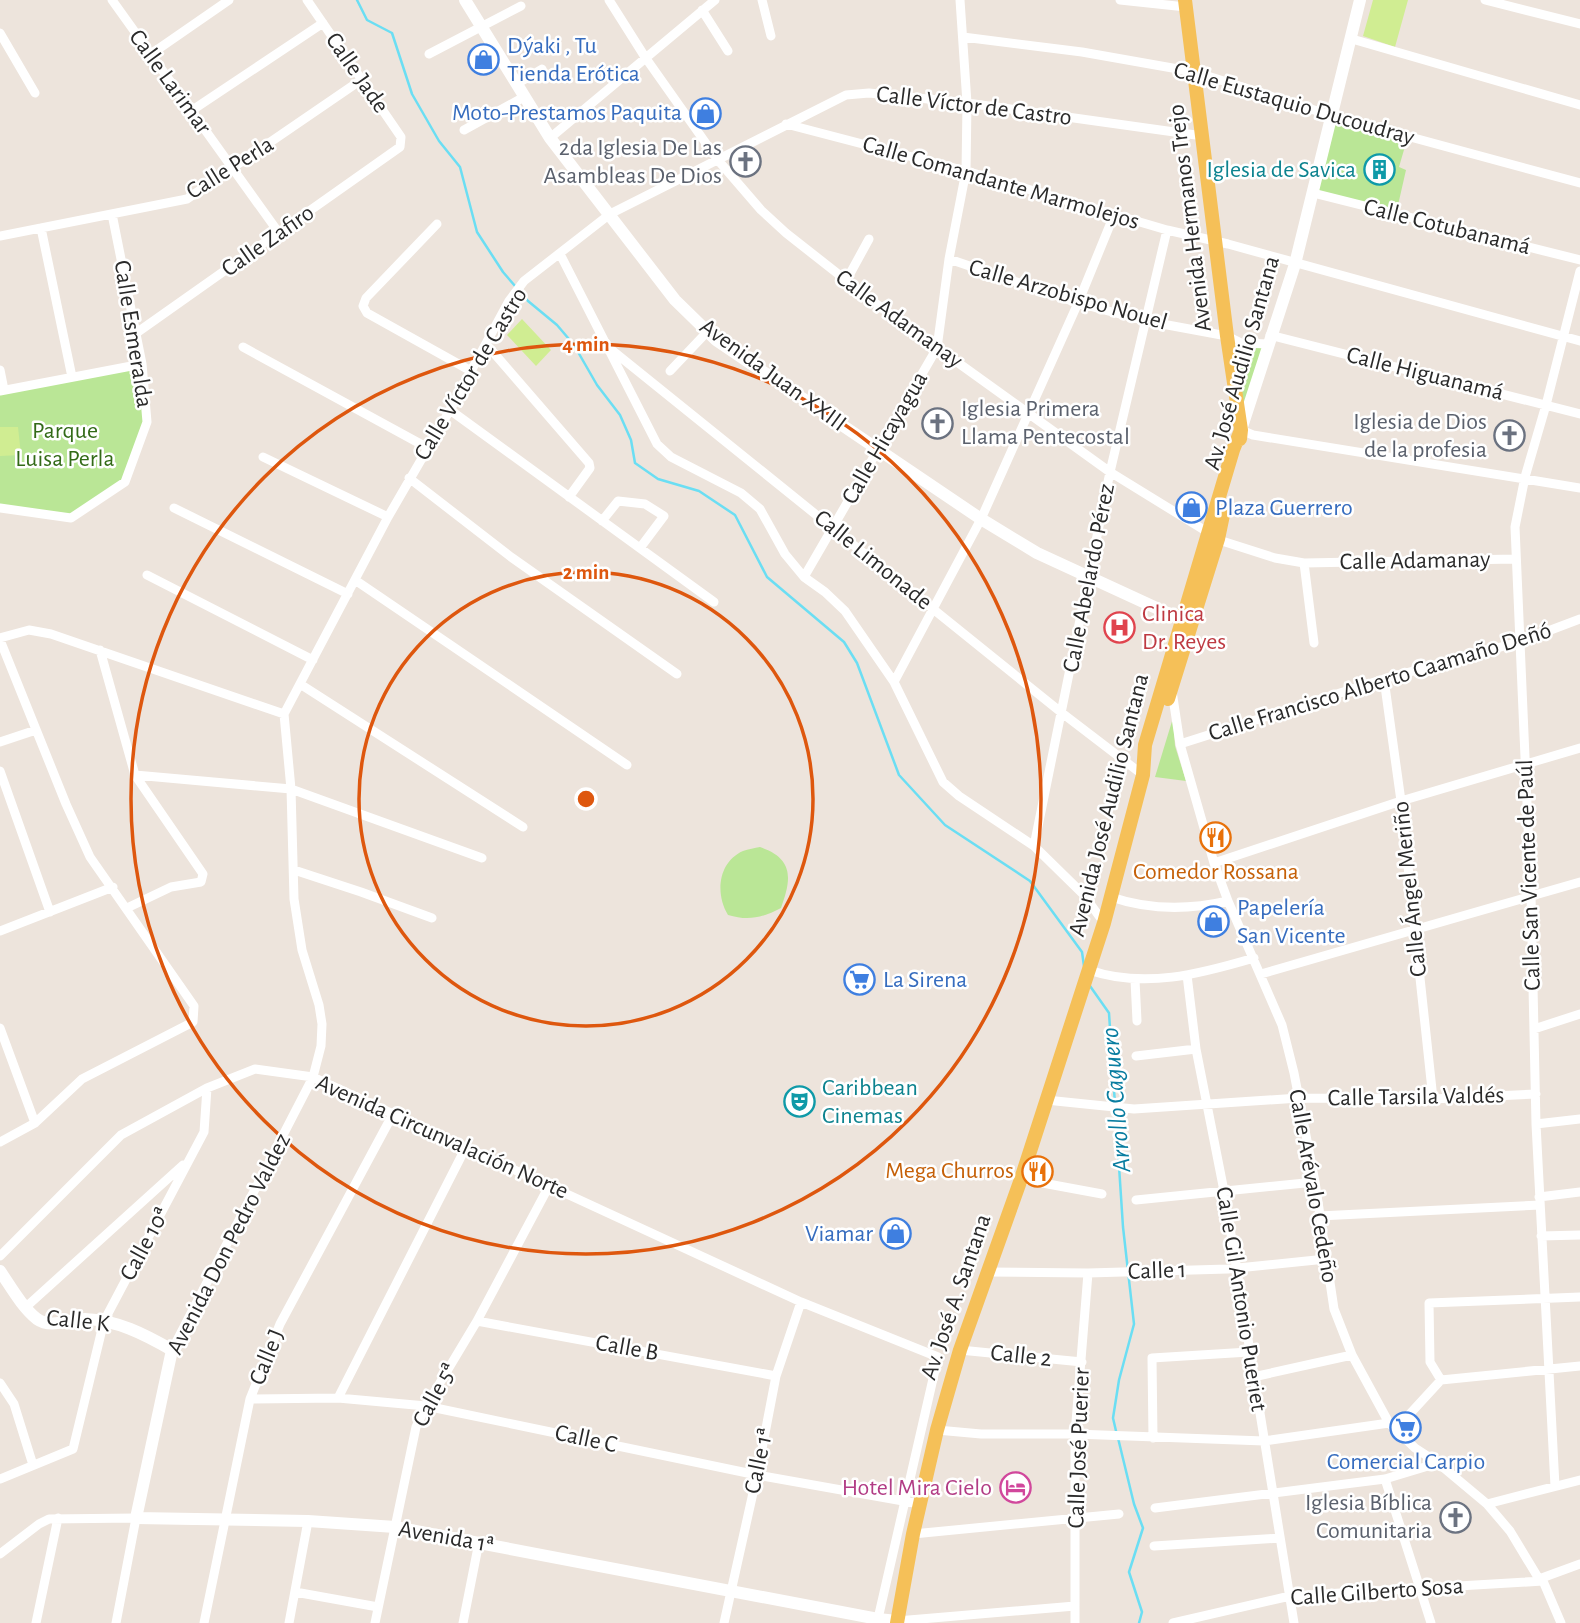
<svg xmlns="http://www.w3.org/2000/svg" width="1580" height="1623" viewBox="0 0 1580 1623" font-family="'Alegreya Sans',sans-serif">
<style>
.green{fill:#bae696}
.pitch{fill:#d0ed92}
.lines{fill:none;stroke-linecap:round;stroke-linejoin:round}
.stream{stroke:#6bdef3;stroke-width:2.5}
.minor{stroke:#fff;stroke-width:9}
.tertiary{stroke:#fff;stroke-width:12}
.secondary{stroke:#fff;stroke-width:12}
.primary{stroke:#f5c058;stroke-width:14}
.ring{fill:none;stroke:#de570e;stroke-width:3.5}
.labels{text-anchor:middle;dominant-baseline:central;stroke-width:5;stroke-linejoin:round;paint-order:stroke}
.shop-label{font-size:24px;fill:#366cbe;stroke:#fff;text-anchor:start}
.street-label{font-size:24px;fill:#2a2a2a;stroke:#fff}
.worship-label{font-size:24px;fill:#5b616d;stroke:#fff;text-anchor:end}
.culture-label{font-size:24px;fill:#0d838f;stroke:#fff;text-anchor:end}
.park-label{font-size:24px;fill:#326a17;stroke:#fff}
.health-label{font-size:24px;fill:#be3a42;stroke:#fff;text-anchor:start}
.food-label{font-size:24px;fill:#c56008;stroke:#fff}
.hotel-label{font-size:24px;fill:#b23c85;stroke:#fff;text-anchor:end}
.water-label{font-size:26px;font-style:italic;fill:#097da0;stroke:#fff}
.centre{fill:#de570e;stroke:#fff;stroke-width:3.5}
.ring-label{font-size:21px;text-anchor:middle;font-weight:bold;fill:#de570e;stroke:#fff;stroke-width:5;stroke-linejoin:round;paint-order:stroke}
</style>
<rect width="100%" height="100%" fill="#ede4dc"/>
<!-- green -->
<path class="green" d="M1333 116 1408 136 1399 167 1406 170 1396 214 1313 193Z
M1230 338 1269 344 1241 430Z
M142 364 147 422 125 482 71 518 0 508V393Z
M1173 718 1175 746 1186 781 1155 777Z
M760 847C795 859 791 880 781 908 762 918 748 921 728 915 715 894 718 862 743 851 748 849 755 848 760 847Z"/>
<!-- pitch -->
<path class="pitch" d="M1373 0H1408L1395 47 1363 36Z
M522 319 551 350 536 366 507 335Z
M0 427H18L21 455 0 456Z"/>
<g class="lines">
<!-- stream -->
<path class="stream" d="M357 0 367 20 392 33 412 94 439 141 460 167 477 232 503 272 528 301 557 325 574 345 597 385 620 415 631 440 635 463 658 479 699 491 735 515 767 577 844 642 857 663 899 775 945 825 1030 881 1082 952 1084 966
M1090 986 1109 1013 1123 1227 1134 1324 1119 1380 1113 1418 1116 1431
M1118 1438 1134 1504 1143 1528 1129 1572 1142 1612 1139 1623"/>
<!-- minor -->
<path class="minor" d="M112 0 279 233
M609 0 645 57 717 159 761 210 786 233 875 303 1110 472 1222 541 1275 558 1304 563 1515 559
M762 0 771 36
M1120 0 1186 7
M1485 0 1580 24
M702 10 728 51
M0 33 35 93
M963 37 1082 52 1195 72 1333 116 1580 183
M1352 39 1580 105
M151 54 229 0
M429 54 521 6
M517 84 542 69
M191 111 323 23
M786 124 966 171 1167 230 1228 244 1580 341
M464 130 524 97
M550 138 715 0
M1313 193 1580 260
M437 224 366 298 363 306 367 313 471 371
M41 228 72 377
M0 236 187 199 361 80
M560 254 657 444 671 457 741 493 760 509 785 554 804 577 825 592 845 611 894 682 943 782 959 796 1034 846 1084 895 1104 923
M949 259 1078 303 1146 321 1227 336 1241 343 1269 344
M846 281 869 239
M135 334 400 147 401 137 307 0
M1270 335 1580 414
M486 344 589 463 590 468 569 497
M243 347 428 448
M608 347 1062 713 1143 775
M0 370 4 390
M670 371 707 332
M0 391 142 364
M450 410 714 602
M1241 430 1253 435 1580 488
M263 457 388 517
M409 478 511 557 677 674
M0 508 71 518 125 482 147 422 142 364 112 214
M174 508 348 594
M602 521 618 501 645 504 664 516 640 548
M1304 563 1314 643
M147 575 313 660
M804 577 937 348 949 259 966 171 967 103 960 0
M355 580 627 765
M0 638 29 630 51 634 284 714
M0 640 66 804 90 857 194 1006 193 1022 82 1079 35 1123 0 1142
M100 650 135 775 203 874 201 882 171 887 127 908
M1384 679 1401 801 1433 1099
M894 682 981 519 1078 303 1114 215
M300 684 523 827
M1172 691 1180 744 1214 863 1228 901 1282 1025 1294 1073 1315 1182 1334 1309 1352 1355 1389 1423 1415 1448 1438 1463 1487 1504 1510 1531 1539 1579 1543 1581 1561 1623
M0 742 36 730
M1180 744 1384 679 1519 642 1580 619
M0 771 50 912
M135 775 291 789 482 858
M1034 846 1110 472 1167 230
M1214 863 1401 801 1580 748
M294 870 361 892 432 918
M1111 897C1149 910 1189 910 1228 901
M0 931 113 887
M1089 970C1144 989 1200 974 1254 958
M1261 974 1580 882
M1187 975 1196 1049 1224 1191 1294 1623
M1135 980 1137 1021
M0 1028 35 1123
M1534 1029 1580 1014
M1136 1056 1196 1049
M1046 1100 1134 1109 1299 1098 1433 1099 1536 1094
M1536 1124 1580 1119
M1021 1179 1102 1194
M1539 1197 1580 1192
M1136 1200 1315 1182
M1319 1216 1540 1205
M1541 1236 1580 1235
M0 1256 121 1135 207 1088 255 1069 313 1077 801 1302 938 1357 877 1623
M988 1272 1088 1273 1228 1269 1326 1259
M26 1307 183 1165
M477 1321 776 1376
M172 1350 313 1077 321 1046 322 1024 319 1005 302 950 294 899 291 789 284 714 388 517 450 410 509 301 524 281 610 214 846 95 869 93 967 103 1203 136
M960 1350 1082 1362
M1253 1377 1352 1355
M1441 1380 1430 1362 1429 1303 1580 1297
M0 1383 14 1404 33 1465
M338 1398 466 1147
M250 1399 338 1398 426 1406 757 1475 920 1504
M937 1430 981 1434H1075L1264 1441 1389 1423
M1395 1430 1441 1380 1580 1366
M1153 1438 1152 1358 1249 1352
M0 1479 73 1449 104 1321 204 1132 207 1088
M1385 1479 1431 1623
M1555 1486 1536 1124 1531 895 1515 527 1525 477 1546 405 1580 271
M1487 1504 1580 1480
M1155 1508 1385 1479 1438 1463
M913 1534 1119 1514
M1154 1546 1280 1538
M0 1554 39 1524 49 1519 136 1518 116 1623
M1539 1579 1580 1564
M295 1592 378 1607
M897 1621 1075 1606
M36 1623 58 1518
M204 1623 250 1399 280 1324 393 1114
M289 1623 308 1521
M375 1623 416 1427 426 1406 477 1321 549 1186
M463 1623 479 1542
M724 1623 757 1475 776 1376 801 1302
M1075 1623V1434L1088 1273
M1173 1623 1290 1596 1543 1581"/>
<!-- tertiary -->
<path class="tertiary" d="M0 1271C11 1287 22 1307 37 1319 51 1329 70 1319 85 1319 117 1320 144 1334 172 1350L136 1518 308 1521 395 1527 878 1619 897 1621"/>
<!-- secondary -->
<path class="secondary" d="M465 0 550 138 675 300 716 340 981 519 1037 553 1189 623
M1241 430 1295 264 1360 0"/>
<!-- primary -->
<path class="primary" d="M1185 0 1227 336 1241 430 1240 439
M1168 699 1218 539 1224 510
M897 1623 913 1534 937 1430 960 1350 1021 1179 1104 923 1143 775 1145 745 1233 450 1241 430"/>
</g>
<!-- distance rings -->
<g class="ring">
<circle cx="586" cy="799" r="227"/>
<circle cx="586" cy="799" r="455"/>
</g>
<!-- icons -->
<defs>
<symbol id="shop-ring" viewBox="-11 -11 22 22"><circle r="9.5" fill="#fff" stroke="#3f7fe0" stroke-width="1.5"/><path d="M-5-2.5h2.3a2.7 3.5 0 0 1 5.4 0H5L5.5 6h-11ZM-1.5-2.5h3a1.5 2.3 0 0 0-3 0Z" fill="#3f7fe0"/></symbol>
<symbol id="church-ring" viewBox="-11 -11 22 22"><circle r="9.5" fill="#fff" stroke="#6b7280" stroke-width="1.5"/><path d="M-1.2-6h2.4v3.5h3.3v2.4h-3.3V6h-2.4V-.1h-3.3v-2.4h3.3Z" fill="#6b7280"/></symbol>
<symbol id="building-ring" viewBox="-11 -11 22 22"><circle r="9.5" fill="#fff" stroke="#0f9aa8" stroke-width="1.5"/><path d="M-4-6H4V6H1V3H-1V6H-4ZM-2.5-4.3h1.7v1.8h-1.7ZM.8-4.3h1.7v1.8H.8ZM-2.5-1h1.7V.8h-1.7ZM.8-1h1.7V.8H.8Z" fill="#0f9aa8"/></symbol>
<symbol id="hospital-ring" viewBox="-11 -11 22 22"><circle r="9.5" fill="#fff" stroke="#e0444e" stroke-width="1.5"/><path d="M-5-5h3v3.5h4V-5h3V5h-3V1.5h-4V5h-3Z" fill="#e0444e"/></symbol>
<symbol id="restaurant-ring" viewBox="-11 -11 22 22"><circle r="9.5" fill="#fff" stroke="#e8710a" stroke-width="1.5"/><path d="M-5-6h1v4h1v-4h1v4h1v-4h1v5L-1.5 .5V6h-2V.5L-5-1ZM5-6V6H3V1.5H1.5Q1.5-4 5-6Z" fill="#e8710a"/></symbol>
<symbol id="supermarket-ring" viewBox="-11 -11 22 22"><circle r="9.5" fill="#fff" stroke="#3f7fe0" stroke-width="1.5"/><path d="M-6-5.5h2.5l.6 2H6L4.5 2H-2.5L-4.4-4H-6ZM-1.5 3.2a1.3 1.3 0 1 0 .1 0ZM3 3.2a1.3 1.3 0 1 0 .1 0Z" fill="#3f7fe0"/></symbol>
<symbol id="theatre-ring" viewBox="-11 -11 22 22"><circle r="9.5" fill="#fff" stroke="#0f9aa8" stroke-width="1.5"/><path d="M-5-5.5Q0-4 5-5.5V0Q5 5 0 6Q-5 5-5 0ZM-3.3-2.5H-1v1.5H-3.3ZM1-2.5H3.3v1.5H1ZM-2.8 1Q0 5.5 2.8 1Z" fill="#0f9aa8"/></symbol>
<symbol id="hotel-ring" viewBox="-11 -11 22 22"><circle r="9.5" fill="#fff" stroke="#d1479c" stroke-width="1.5"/><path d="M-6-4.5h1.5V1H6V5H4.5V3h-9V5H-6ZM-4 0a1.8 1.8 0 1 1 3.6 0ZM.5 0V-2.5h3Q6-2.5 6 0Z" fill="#d1479c"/></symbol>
</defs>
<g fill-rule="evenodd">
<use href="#shop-ring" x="466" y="42" width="35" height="35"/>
<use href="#shop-ring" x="688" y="96" width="35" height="35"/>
<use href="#church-ring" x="728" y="144" width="35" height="35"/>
<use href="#building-ring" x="1362" y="152" width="35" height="35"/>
<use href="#church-ring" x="920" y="406" width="35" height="35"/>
<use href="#church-ring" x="1492" y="418" width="35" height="35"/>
<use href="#shop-ring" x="1174" y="490" width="35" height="35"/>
<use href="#hospital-ring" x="1102" y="610" width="35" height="35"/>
<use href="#restaurant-ring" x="1198" y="820" width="35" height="35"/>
<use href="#shop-ring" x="1196" y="904" width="35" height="35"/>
<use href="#supermarket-ring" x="842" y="962" width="35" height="35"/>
<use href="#theatre-ring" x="782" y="1084" width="35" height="35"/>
<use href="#restaurant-ring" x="1020" y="1154" width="35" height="35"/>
<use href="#shop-ring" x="878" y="1216" width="35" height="35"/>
<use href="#supermarket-ring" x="1388" y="1410" width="35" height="35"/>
<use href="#hotel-ring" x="998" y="1470" width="35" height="35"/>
<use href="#church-ring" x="1438" y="1500" width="35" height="35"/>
</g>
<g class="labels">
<!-- shop labels -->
<g class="shop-label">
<text x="507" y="46">D´yaki , Tu<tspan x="507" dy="28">Tienda Erótica</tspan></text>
<text x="682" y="113" text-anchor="end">Moto-Prestamos Paquita</text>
<text x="1215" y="508">Plaza Guerrero</text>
<text x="1237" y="908">Papelería<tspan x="1237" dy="28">San Vicente</tspan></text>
<text x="883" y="980">La Sirena</text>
<text x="873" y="1234" text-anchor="end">Viamar</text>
<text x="1406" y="1462" text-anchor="middle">Comercial Carpio</text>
</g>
<!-- street labels -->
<g class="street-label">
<text transform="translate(357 73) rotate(55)">Calle Jade</text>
<text transform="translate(170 82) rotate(54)">Calle Larimar</text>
<text transform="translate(1294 104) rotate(16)">Calle Eustaquio Ducoudray</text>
<text transform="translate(974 106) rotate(7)">Calle Víctor de Castro</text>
<text transform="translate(230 168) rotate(-32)">Calle Perla</text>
<text transform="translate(1001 183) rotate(16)">Calle Comandante Marmolejos</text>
<text transform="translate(1190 218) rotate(-97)">Avenida Hermanos Trejo</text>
<text transform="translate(1447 227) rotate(14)">Calle Cotubanamá</text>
<text transform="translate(268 241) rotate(-35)">Calle Zafiro</text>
<text transform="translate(1068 295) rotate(16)">Calle Arzobispo Nouel</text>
<text transform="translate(899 319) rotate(36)">Calle Adamanay</text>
<text transform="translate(133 334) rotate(81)">Calle Esmeralda</text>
<text transform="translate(1242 363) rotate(-74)">Av. José Audilio Santana</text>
<text transform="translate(471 374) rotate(-59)">Calle Víctor de Castro</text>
<text transform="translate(1425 374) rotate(14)">Calle Higuanamá</text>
<text transform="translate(773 375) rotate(36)">Avenida Juan XXIII</text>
<text transform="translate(885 438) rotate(-60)">Calle Hicayagua</text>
<text transform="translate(873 560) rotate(39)">Calle Limonade</text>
<text transform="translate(1415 561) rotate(-1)">Calle Adamanay</text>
<text transform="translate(1089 578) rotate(-79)">Calle Abelardo Pérez</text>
<text transform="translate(1380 682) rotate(-17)">Calle Francisco Alberto Caamaño Deñó</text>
<text transform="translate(1109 805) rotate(-76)">Avenida José Audilio Santana</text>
<text transform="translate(1529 875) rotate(-92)">Calle San Vicente de Paúl</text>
<text transform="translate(1410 889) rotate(-96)">Calle Ángel Meriño</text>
<text transform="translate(1416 1097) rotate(-1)">Calle Tarsila Valdés</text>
<text transform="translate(442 1137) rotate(24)">Avenida Circunvalación Norte</text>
<text transform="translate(1313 1186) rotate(80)">Calle Arévalo Cedeño</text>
<text transform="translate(145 1244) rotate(-62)">Calle 10ª</text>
<text transform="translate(229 1244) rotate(-63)">Avenida Don Pedro Valdez</text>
<text transform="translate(1157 1271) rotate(-2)">Calle 1</text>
<text transform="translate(956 1297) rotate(-71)">Av. José A. Santana</text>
<text transform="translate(1241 1299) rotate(81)">Calle Gil Antonio Pueriet</text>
<text transform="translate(78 1321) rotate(6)">Calle K</text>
<text transform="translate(627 1348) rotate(10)">Calle B</text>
<text transform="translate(1021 1356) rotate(6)">Calle 2</text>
<text transform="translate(267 1357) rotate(-68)">Calle J</text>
<text transform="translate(435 1395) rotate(-62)">Calle 5ª</text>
<text transform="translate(586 1439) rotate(12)">Calle C</text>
<text transform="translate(1079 1448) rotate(-88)">Calle José Puerier</text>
<text transform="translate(759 1461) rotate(-78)">Calle 1ª</text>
<text transform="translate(446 1537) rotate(10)">Avenida 1ª</text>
<text transform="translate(1377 1592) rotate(-4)">Calle Gilberto Sosa</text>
</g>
<!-- worship labels -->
<g class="worship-label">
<text x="722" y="148">2da Iglesia De Las<tspan x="722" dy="28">Asambleas De Dios</tspan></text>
<text x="961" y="409" text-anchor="start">Iglesia Primera<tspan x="961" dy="28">Llama Pentecostal</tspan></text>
<text x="1487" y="422">Iglesia de Dios<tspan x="1487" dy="28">de la profesia</tspan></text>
<text x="1432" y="1503">Iglesia Bíblica<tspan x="1432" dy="28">Comunitaria</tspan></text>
</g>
<!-- culture labels -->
<g class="culture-label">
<text x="1356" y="170">Iglesia de Savica</text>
<text x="822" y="1088" text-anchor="start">Caribbean<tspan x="822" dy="28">Cinemas</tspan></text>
</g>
<!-- park labels -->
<g class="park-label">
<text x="65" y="431">Parque<tspan x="65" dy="28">Luisa Perla</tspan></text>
</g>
<!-- health labels -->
<g class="health-label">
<text x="1142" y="614">Clinica<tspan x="1142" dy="28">Dr. Reyes</tspan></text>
</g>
<!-- food labels -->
<g class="food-label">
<text x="1216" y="872">Comedor Rossana</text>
<text x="1014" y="1171" text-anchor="end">Mega Churros</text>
</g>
<!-- hotel labels -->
<g class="hotel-label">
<text x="992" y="1488">Hotel Mira Cielo</text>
</g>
<!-- water labels -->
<g class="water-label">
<text transform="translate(1116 1100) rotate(-95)">Arrollo Caguero</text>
</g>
</g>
<circle cx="586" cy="799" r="10" class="centre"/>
<g class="ring-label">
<text x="586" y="351">4 min</text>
<text x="586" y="579">2 min</text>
</g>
</svg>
